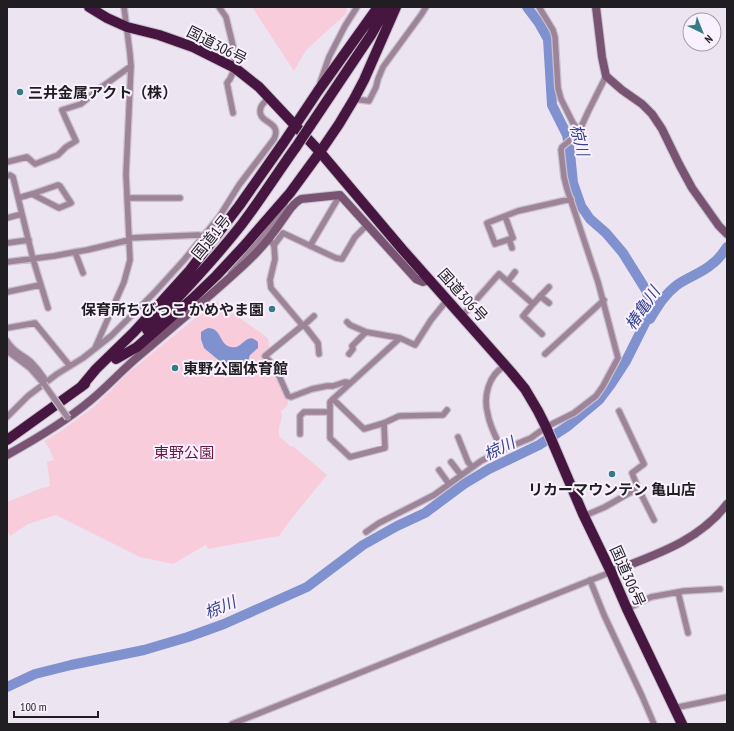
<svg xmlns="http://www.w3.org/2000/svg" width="734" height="731" viewBox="0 0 734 731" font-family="'PT Sans Narrow','Noto Sans JP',sans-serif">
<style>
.green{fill:#f9ccdc}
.water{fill:#8091d0}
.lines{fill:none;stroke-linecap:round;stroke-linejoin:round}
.river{stroke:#8091d0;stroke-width:10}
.street-casing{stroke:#c8c0cd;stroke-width:8}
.secondary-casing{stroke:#c8c0cd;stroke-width:10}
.highway-casing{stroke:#c8c0cd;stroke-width:12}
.street{stroke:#9e8498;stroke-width:5.5}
.secondary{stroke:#795472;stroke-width:8}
.highway{stroke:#461540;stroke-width:10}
.street-bridge-casing{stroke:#c8c0cd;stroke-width:8;stroke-linecap:butt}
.highway-bridge-casing{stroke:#c8c0cd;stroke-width:12;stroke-linecap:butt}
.street-bridge{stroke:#9e8498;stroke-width:5.5}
.highway-bridge{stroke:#461540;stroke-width:10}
.poi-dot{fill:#367c88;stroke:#f9f2fe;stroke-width:1.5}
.labels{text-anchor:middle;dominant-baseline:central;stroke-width:4;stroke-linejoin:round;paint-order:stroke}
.street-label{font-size:15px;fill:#211e23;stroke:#f9f2fe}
.poi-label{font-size:15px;font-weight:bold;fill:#211e23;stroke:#f9f2fe;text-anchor:start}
.park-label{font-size:15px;fill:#6c1642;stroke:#f9f2fe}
.water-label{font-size:16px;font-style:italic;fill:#35428e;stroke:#f9f2fe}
</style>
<rect width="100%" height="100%" fill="#ede4f2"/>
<!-- green -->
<path class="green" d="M252 7H347L346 14 306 50 294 71Z
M216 301 268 338 269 348 268 357 288 401C289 406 285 408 281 411L282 417 279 428V436L290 446 294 447 327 475 288 523 279 536 208 549 206 545 173 564 140 557 56 515 28 524 10 536 7 530V502L39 489 50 486 47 462 54 460 49 448 44 441 61 431 96 405 128 373Z"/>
<!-- water -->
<path class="water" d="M208 328C222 328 219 345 231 347 243 350 246 330 258 342V348L250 355 247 364 243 368 236 371 230 370 226 368 222 363 204 348 201 339V332L204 330Z"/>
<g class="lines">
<!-- river -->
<path class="river" d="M650 319C658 306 665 294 677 285 688 277 702 273 712 264 718 260 723 253 727 247
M7 687 35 674 71 665 144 650 188 637 224 624 307 587 363 545 397 526 425 513 464 484 489 469 539 445 568 426 599 400 611 384 626 361 649 315 650 302 646 290 623 253 606 233 590 219 581 206 573 183 570 153 567 135 552 105 548 39 539 23 527 7"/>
<defs>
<path id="street" d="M219 7 226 17 234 50 235 68 230 79 227 83 233 113
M539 7 553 30 555 37 558 88 561 99 573 123 576 127 582 130
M320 83 329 57 345 26 357 7
M354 99 369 101 376 87 378 79 383 67 421 15 426 7
M7 162 27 157 35 164 58 155 66 147 76 141 65 117 62 110 81 104 99 89 131 66
M7 176 10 175 13 177 33 259 48 308
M18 198 32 194 58 185 60 186 71 203 59 208 32 194
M127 198H180
M505 216 513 238 495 244 487 223 518 211 571 199
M7 218 22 214
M129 238 198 235 204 236
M268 239 274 245 283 233 336 258 342 259 355 237 367 225
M509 239 512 248
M7 243 29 240
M274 245 275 259 270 280 271 288 303 326 314 316
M310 246 340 195
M75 252 83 273
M7 262 54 256 75 252 87 250 129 240
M231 273C248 253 274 227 285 204
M508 281 515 272
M7 292 40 285
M540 296 549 303
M533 304 523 316 542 334
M462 316 499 274 533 304 549 287
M347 322 350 325 366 332
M303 325 265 356 273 365 276 369 288 396 291 397 312 389 327 386H333L345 382 350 383
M304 325 318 343 319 354
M7 328 35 323 70 366
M7 341C13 352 23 355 31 362 36 367 40 372 44 378
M95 348 124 282 130 260 126 174 131 66 130 54 124 7
M7 349 10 353 30 368 44 384
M349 354 353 349 352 346 366 332 400 338
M545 354 604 300
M333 399 330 402V438L350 457 385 448 384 423
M447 410 443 415 399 416 384 423 364 429 333 399 400 338 415 345 431 320 447 300
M619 411 644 464 632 473 638 488
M7 417 28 396 57 374 83 358 111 336 154 293 184 260 219 217 239 185 274 139C283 120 255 124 261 107 262 104 267 100 269 97
M300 434V416L304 412H329
M458 437 468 462 472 467
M502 450C497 439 490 427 488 415 483 397 488 375 505 366
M451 462 461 475
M439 470 449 484
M584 516 605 507 638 488 654 520
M366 532 379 523 434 495 481 461 502 450 531 438 546 427 574 413 596 396 603 386 618 358 598 282 567 189 564 177 561 150 562 147 581 131 582 125 588 112 606 76
M590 580 604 615 642 696 654 724
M678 592 688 633
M627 609 651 597 684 591 720 589
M674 708 727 697
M232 724 611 572"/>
<path id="secondary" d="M596 7 602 57 606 76 622 90 642 104 652 114 662 129 679 164 692 188 719 226 727 234
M7 455C36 439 65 422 91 400 108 386 123 369 140 355 176 324 213 294 248 261 261 249 273 234 283 219 289 211 292 204 301 199L340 195 416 279 423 282 430 280
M611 572C654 555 698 542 727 504"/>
<path id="highway" d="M89 7 107 18 127 27 159 35 193 47 235 68 259 87 320 152 402 249 511 372 525 389 538 411 546 427 583 514 611 572 627 609 682 724
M310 126 371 35 387 7
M147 330C180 296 213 261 242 224 261 199 278 172 296 147
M116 359 137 347 192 299 216 276 244 246 290 193 320 152 339 124 354 99 364 80 396 7
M81 387 96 369 134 332 190 270 206 249 239 206 284 142 318 91 378 7
M7 440 85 384"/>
</defs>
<!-- street casing -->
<use href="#street" class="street-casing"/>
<!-- secondary casing -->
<use href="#secondary" class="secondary-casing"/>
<!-- highway casing -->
<use href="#highway" class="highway-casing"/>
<!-- street -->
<use href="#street" class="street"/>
<!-- secondary -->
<use href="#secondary" class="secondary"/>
<!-- highway -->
<use href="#highway" class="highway"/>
<defs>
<path id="street-bridge" d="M44 384 68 418"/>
<path id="highway-bridge" d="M296 147 310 126"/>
</defs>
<!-- street-bridge casing -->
<use href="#street-bridge" class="street-bridge-casing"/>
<!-- highway-bridge casing -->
<use href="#highway-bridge" class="highway-bridge-casing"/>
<!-- street-bridge -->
<use href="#street-bridge" class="street-bridge"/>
<!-- highway-bridge -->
<use href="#highway-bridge" class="highway-bridge"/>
</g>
<!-- markers -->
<g class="poi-dot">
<circle cx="20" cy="92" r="4"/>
<circle cx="272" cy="309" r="4"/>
<circle cx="175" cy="368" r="4"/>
<circle cx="612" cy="474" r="4"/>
</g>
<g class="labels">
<!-- street labels -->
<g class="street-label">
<text transform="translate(217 45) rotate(27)">国道306号</text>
<text transform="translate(211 237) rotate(-51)">国道1号</text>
<text transform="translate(463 295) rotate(48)">国道306号</text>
<text transform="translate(628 576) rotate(66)">国道306号</text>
</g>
<!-- poi labels -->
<g class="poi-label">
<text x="28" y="92">三井金属アクト（株）</text>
<text x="264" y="309" text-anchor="end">保育所ちびっこ かめやま園</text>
<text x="183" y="368">東野公園体育館</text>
<text x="612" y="489" text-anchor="middle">リカーマウンテン 亀山店</text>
</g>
<!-- park labels -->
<g class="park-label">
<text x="184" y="452">東野公園</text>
</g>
<!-- water labels -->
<g class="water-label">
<text transform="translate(580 140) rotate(76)">椋川</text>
<text transform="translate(642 308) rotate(-56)">椿亀川</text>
<text transform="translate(499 448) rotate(-26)">椋川</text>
<text transform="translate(220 607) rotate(-23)">椋川</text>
</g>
</g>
<!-- border -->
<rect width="734" height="731" fill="none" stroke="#211e23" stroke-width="16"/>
<!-- north arrow -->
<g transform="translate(702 32) rotate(137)"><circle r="19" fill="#f9f2fe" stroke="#a39da6"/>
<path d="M0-3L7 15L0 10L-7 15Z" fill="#367c88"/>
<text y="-6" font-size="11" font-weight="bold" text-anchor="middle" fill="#211e23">N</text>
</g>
<!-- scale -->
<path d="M14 711v6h84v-6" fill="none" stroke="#211e23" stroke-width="2"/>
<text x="20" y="711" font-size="12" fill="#211e23" stroke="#f9f2fe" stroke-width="3" paint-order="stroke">100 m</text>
</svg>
